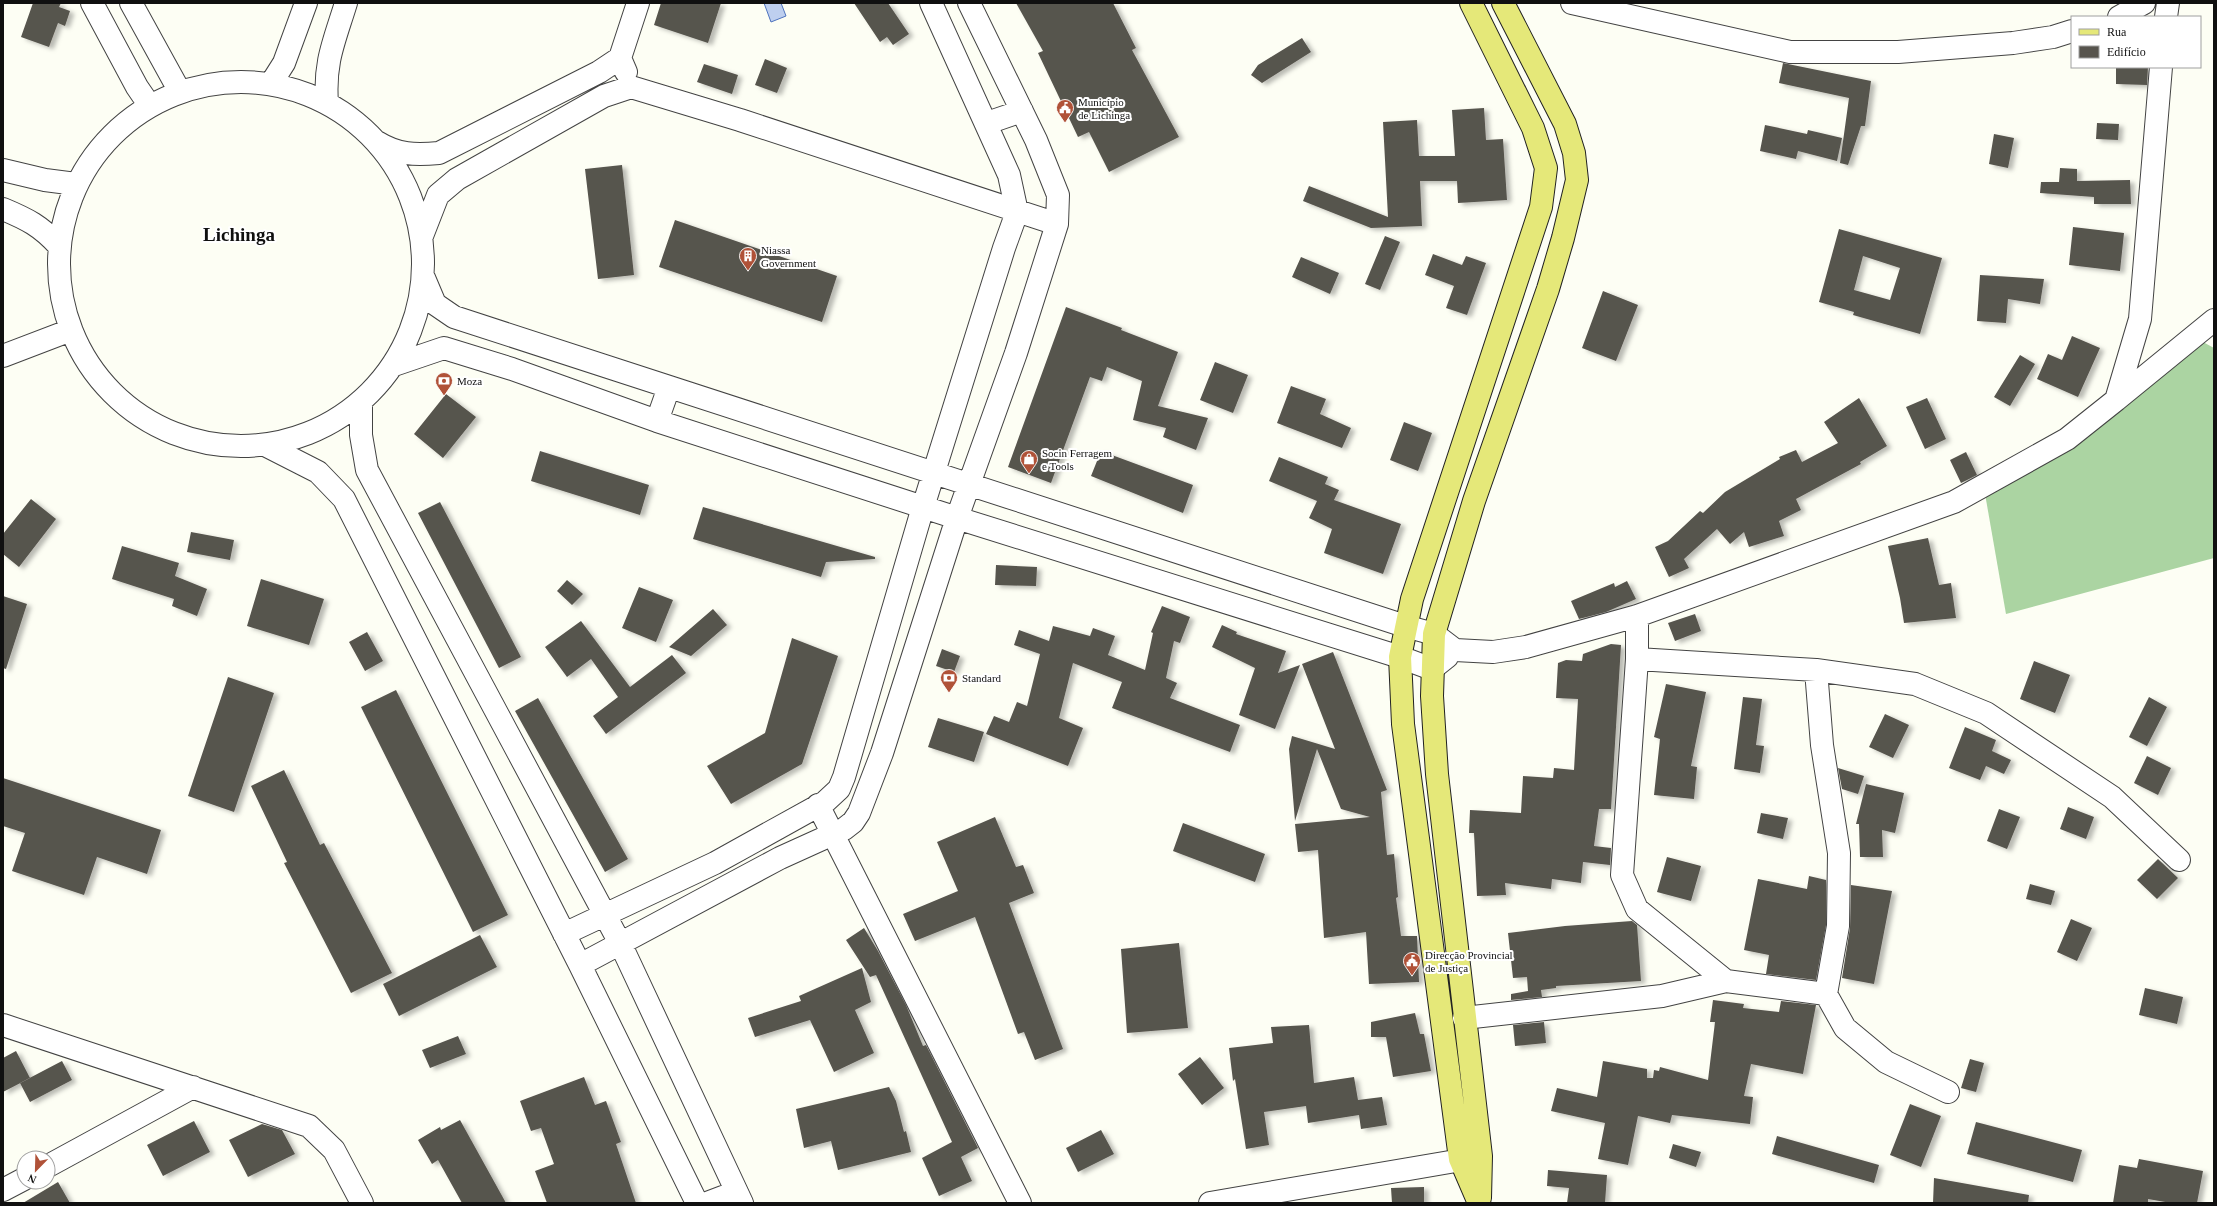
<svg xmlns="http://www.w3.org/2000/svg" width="2217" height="1206" viewBox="0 0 2217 1206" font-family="Georgia,serif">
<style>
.forest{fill:#abd4a2}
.water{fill:#becfef;stroke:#4e73be}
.building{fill:#57544d;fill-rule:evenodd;filter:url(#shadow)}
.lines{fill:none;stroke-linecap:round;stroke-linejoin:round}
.minor-casing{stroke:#434343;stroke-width:24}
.major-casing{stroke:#212121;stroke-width:24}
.minor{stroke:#fff;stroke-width:22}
.major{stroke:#e5e879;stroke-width:22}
.labels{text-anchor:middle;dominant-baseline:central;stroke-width:4;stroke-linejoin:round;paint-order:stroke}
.poi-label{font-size:11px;fill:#101010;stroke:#fff;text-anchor:start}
.town-label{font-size:19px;font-weight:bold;fill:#101010;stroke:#fff}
</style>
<defs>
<filter id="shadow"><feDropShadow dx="4.5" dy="2.5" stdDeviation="2" flood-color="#0004"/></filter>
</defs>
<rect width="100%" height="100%" fill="#fdfef4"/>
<!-- forest -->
<path class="forest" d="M2192 336 2214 348V558L2006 614 1984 488Z"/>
<!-- water -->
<path class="water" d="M764 3H781L786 16 771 22Z"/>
<!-- building -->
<path class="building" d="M33 3H61L59 7 70 11 65 26 58 23 49 47 21 37Z
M661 3H721L708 43 654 25Z
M854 3H888L909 34 893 45 887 37 880 42Z
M1016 3H1113L1136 48 1132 50 1179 137 1109 172 1089 132 1078 137 1038 53 1043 51Z
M1302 38 1311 52 1262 83 1251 75 1258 65Z
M765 59 787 68 777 93 755 85Z
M1783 63 1871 81 1865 126H1861L1848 165 1840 163 1849 98 1779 83Z
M704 64 738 75 732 94 697 82Z
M2116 67H2148L2147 85 2116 84Z
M1484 108 1486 140 1503 139 1507 200 1458 203 1457 181H1420L1422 226 1371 228 1303 201 1309 186 1388 217 1383 122 1417 120 1419 156H1455L1452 110Z
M2097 123 2119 124 2118 140 2096 139Z
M1765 125 1807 134 1808 130 1842 138 1837 161 1798 151 1796 159 1760 151Z
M1994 134 2014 138 2008 168 1989 164Z
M622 165 634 275 598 279 585 169Z
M2060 168 2077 169V181L2130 180 2131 204H2094V197L2040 193 2041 182H2059Z
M675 220 837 276 822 322 659 267Z
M2073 227 2124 233 2120 271 2069 265Z
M1839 229 1942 258 1920 334 1853 315 1854 312 1819 302ZM1863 256 1900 268 1890 300 1854 290Z
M1385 236 1400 242 1380 290 1365 284Z
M1433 254 1462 265 1466 256 1486 263 1467 315 1446 308 1454 286 1425 275Z
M1301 257 1339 273 1330 294 1292 277Z
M1980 275 2044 279 2040 304 2008 299 2006 323 1977 321Z
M1603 291 1638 305 1616 361 1582 348Z
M1066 307 1122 328 1121 330 1178 352 1158 406 1208 418 1196 450 1163 437 1166 428 1133 420 1142 381 1107 367 1102 381 1090 377 1051 483 1008 467Z
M2072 336 2100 348 2078 397 2037 379 2048 354 2062 360Z
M2020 355 2035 364 2010 406 1994 397Z
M1215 362 1248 375 1233 413 1200 400Z
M1291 386 1326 399 1320 414 1351 428 1342 448 1277 423Z
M446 394 476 417 443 458 414 434Z
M1859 398 1887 446 1860 462 1861 464 1796 499 1801 510 1779 521 1784 536 1749 547 1744 532 1730 544 1717 529 1684 559 1689 568 1669 577 1655 547 1668 541 1700 511 1703 513 1725 492 1780 459 1779 457 1796 450 1802 462 1838 443 1824 422Z
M1927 398 1946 439 1925 449 1906 407Z
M1404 422 1432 433 1418 471 1390 460Z
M540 451 649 485 640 515 531 481Z
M1101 451 1193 485 1183 513 1091 476Z
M1966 452 1977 475 1961 483 1950 460Z
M1279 457 1328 477 1325 484 1339 490 1334 500 1401 524 1383 574 1324 553 1332 529 1309 518 1317 501 1269 481Z
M31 499 56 519 19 567 3 554V534Z
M440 502 521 657 499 668 418 513Z
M703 507 875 557V559L826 562 821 577 693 539Z
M191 532 234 540 230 560 187 552Z
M1928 538 1939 585 1951 583 1956 618 1904 623 1900 598 1888 546Z
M122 546 179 563 175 576 207 589 197 616 172 606 174 599 112 579Z
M996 565 1037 567 1036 586 995 585Z
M261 579 324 599 309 645 247 626Z
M567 580 583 594 572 605 557 591Z
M1627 581 1636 599 1606 612 1579 619 1571 601 1614 583 1615 587Z
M639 587 673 600 656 642 622 628Z
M3 596 27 604 6 669 3 668Z
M1162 606 1190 617 1180 643 1174 641 1166 678 1177 683 1170 698 1240 725 1230 752 1112 708 1122 682 1073 663 1059 718 1083 728 1068 766 986 734 994 716 1009 722 1017 702 1027 706 1040 654 1014 645 1019 630 1049 641 1053 626 1090 636 1093 628 1115 636 1108 655 1145 670 1153 633 1151 632Z
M713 609 727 625 691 656 669 647Z
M1695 614 1701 631 1675 641 1668 623Z
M581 621 630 687 672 655 686 673 606 734 593 716 618 697 591 659 567 677 545 647Z
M1222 625 1237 632 1236 634 1286 651 1278 673 1300 665 1275 729 1239 715 1255 668 1212 647Z
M367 632 383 661 365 671 349 642Z
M792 638 838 656 802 764 731 804 707 766 765 733Z
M1611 644 1621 645 1611 809H1599L1594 846 1611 848 1610 865 1583 862 1581 883 1552 879 1551 889 1505 883 1506 895 1477 896 1474 833H1469L1470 810 1521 813 1523 776 1553 778 1554 768 1574 770 1578 699 1556 698 1558 663 1566 660 1582 661 1583 654Z
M942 649 960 656 954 672 936 666Z
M1333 652 1387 790 1381 792 1387 855 1394 854 1398 897 1396 898 1401 936H1417L1419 982 1369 984 1366 932 1324 938 1318 850 1298 852 1295 824 1370 817 1341 809 1317 749 1295 821 1289 749 1292 736 1335 749 1302 664Z
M2034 661 2070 675 2055 713 2020 699Z
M228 677 274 693 234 812 188 796Z
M1666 684 1706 692 1691 766 1697 767 1694 799 1654 795 1660 739 1654 737Z
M396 690 508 915 473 932 361 707Z
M1743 697 1762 699 1756 745 1764 746 1760 773 1734 769Z
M2149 697 2167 707 2147 746 2129 737Z
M538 698 628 859 605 872 515 711Z
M1885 714 1909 725 1893 758 1869 747Z
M938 718 984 732 974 762 928 747Z
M1965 727 1996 740 1992 751 2011 760 2004 774 1986 766 1980 780 1949 768Z
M2147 756 2171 768 2158 795 2134 783Z
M1838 768 1864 776 1858 794 1842 789Z
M284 770 320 845 324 843 392 973 351 993 284 863 287 862 251 786Z
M3 778 161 830 147 874 97 857 84 895 12 871 25 833 3 826Z
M1866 784 1904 793 1895 833 1882 830 1883 857H1860L1859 824H1856Z
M2068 807 2094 817 2086 839 2060 829Z
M1999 809 2020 817 2007 849 1987 841Z
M1761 813 1788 818 1783 839 1757 833Z
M995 817 1016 867 1023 865 1034 893 1009 903 1063 1049 1035 1060 1024 1032 1018 1034 975 917 915 941 903 914 958 891 937 842Z
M1183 823 1265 854 1255 882 1173 851Z
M1667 857 1701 866 1691 901 1657 892Z
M2158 859 2178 878 2157 899 2137 880Z
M1809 876 1826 880V925L1816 980 1766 974 1769 955 1744 950 1758 879 1807 889Z
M2030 884 2055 891 2051 905 2026 899Z
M1851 885 1892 891 1874 984 1842 978 1850 928Z
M2071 919 2092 928 2077 961 2057 952Z
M1632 921 1637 925 1641 981 1556 986V988L1541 990 1542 997 1511 1000V994L1528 991 1527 977 1513 978 1508 933 1565 926Z
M864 928 878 951 906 1005 923 1046 926 1045 978 1148 961 1157 972 1181 939 1196 922 1158 952 1142 876 975 870 977 846 940Z
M480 935 497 967 399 1016 383 984Z
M1179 943 1188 1028 1127 1033 1121 949Z
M862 968 871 1002 855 1010 874 1053 834 1072 810 1020 755 1037 748 1018 801 1001 799 996Z
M2145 988 2183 997 2177 1024 2139 1015Z
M1713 1000 1744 1004 1743 1008 1779 1012 1781 1001 1816 1005 1803 1074 1751 1064 1744 1096 1753 1097 1750 1124 1672 1115 1670 1123 1638 1116 1628 1165 1598 1159 1605 1123 1551 1111 1557 1088 1597 1097 1603 1061 1647 1069V1078H1653L1654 1070 1659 1071 1660 1067 1708 1080 1715 1022H1710Z
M1415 1013 1420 1034H1424L1431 1071 1393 1077 1386 1037H1371V1022Z
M1544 1022 1546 1043 1515 1046 1513 1025Z
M1309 1025 1314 1083 1354 1077 1358 1100 1382 1097 1387 1125 1361 1129 1359 1115 1308 1123 1306 1106 1264 1112 1269 1145 1246 1149 1235 1079 1233 1081 1229 1048 1273 1043 1271 1027Z
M458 1036 466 1054 430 1068 422 1050Z
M16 1051 30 1078 3 1092V1058Z
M1200 1057 1224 1088 1202 1105 1178 1074Z
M1970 1059 1984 1063 1976 1092 1961 1088Z
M62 1061 72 1080 30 1102 20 1083Z
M584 1077 595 1105 606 1101 621 1142 616 1144 636 1203H547L535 1171 554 1164 541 1128 531 1131 520 1101Z
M889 1087 896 1101 904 1132 906 1131 911 1152 838 1170 831 1141 804 1148 796 1109Z
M1910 1104 1941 1116 1921 1167 1890 1155Z
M460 1120 506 1203H462L438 1160 432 1164 418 1140 440 1127 441 1130Z
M194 1121 210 1152 163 1176 147 1145Z
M1976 1122 2082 1150 2073 1182 1967 1154Z
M262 1124 282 1130 295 1154 248 1177 229 1140Z
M1101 1130 1114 1154 1078 1172 1066 1148Z
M1777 1136 1879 1165 1874 1183 1772 1154Z
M1673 1144 1701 1152 1696 1167 1669 1158Z
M2139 1159 2203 1171 2197 1203H2171L2148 1199V1203H2113L2119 1165 2137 1168Z
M1548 1170 1607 1175 1605 1203H1567L1569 1188 1547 1186Z
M1934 1178 2029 1195 2028 1203H1933Z
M58 1182 70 1203H23Z
M1424 1187V1203H1392L1391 1188Z"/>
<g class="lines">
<defs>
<path id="minor" d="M92 3 137 87 150 106
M131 3 180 92
M1572 3 1790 52H1898L2013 43 2053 37 2072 31
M2119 17 2144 3
M2166 17 2168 3
M626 72 620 58 638 3
M59 264a182 182 0 1 1 364 0a182 182 0 1 1-364 0Z
M272 82 284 63 306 3
M327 103C324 62 334 42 346 3
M987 123 1022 111
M377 142C398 155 415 155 439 153L599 72 620 58
M3 170 45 180 76 184
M3 209C27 219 41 226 59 246
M422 236 438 195 457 179 604 96 631 87 740 120 1057 224
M424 278 435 304 454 317 1405 626 1434 634 1455 650 1493 652 1526 647 1637 616 1954 502 2067 439 2116 400 2140 319 2161 67
M3 356 71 330
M394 365 444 348 512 369 657 421 957 518 1400 657 1432 669 1447 657
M2116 400 2214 320
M361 403V435L367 470 621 945 742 1203
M657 421 669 387
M265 445 318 472 344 499 580 965 697 1203
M1637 616V659L1622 875 1637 909 1726 981
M1637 659 1816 670 1915 684 1986 713 2112 797 2179 860
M1816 670 1822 745 1839 853 1838 926 1826 994 1845 1028 1886 1062 1948 1092
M818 805 1020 1203
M564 934 715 863 825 802 839 789 844 777 923 507 1004 248 1017 212 1009 175 931 3
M580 965 780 858 844 829 853 822 859 813 882 753 957 518 1016 353 1057 224 1058 195 1036 140 969 3
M1464 1018 1662 996 1726 981 1826 994
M3 1025 309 1126 334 1150 362 1203
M48 1166 193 1087
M3 1190 24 1179
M707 1203 736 1192
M1210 1203 1479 1157"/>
<path id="major" d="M1471 3 1533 128 1546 168 1541 207 1412 599 1400 657 1403 724 1460 1159 1479 1203
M1480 1198 1481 1156 1437 774 1432 696 1434 634 1474 501 1548 289 1563 238 1577 180 1574 153 1565 124 1503 3"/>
</defs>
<!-- minor casing -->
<use href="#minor" class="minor-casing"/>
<!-- major casing -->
<use href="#major" class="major-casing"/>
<!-- minor -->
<use href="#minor" class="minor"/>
<!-- major -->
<use href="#major" class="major"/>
</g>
<!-- icons -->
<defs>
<symbol id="civic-pin" viewBox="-11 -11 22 30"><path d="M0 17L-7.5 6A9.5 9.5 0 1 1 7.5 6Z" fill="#b05238" stroke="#fff"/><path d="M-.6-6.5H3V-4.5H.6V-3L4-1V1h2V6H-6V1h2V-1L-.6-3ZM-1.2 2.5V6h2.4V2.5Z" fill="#fff"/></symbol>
<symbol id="building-pin" viewBox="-11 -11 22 30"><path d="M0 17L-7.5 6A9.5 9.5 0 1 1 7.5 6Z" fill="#b05238" stroke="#fff"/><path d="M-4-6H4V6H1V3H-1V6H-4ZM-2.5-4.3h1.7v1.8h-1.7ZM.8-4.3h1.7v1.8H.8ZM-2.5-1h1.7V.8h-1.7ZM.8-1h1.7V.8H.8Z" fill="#fff"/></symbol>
<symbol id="bank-pin" viewBox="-11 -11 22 30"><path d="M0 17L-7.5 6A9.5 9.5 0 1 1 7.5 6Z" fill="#b05238" stroke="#fff"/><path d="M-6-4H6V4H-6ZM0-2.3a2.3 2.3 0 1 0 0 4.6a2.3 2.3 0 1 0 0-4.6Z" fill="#fff"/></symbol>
<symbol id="shop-pin" viewBox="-11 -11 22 30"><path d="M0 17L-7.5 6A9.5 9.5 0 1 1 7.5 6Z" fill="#b05238" stroke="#fff"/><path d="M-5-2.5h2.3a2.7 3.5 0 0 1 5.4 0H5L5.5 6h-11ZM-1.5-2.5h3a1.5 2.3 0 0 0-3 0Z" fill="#fff"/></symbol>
</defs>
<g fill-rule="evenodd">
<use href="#civic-pin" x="1055" y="98" width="20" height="27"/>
<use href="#building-pin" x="738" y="246" width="20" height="27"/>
<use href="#bank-pin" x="434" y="371" width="20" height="27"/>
<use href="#shop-pin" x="1019" y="449" width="20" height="27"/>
<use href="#bank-pin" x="939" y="668" width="20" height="27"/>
<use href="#civic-pin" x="1402" y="951" width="20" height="27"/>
</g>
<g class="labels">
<!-- poi labels -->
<g class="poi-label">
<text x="1078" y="102">Município<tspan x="1078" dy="13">de Lichinga</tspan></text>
<text x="761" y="250">Niassa<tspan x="761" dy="13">Government</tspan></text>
<text x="457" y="381">Moza</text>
<text x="1042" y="453">Socin Ferragem<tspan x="1042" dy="13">e Tools</tspan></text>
<text x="962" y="678">Standard</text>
<text x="1425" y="955">Direcção Provincial<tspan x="1425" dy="13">de Justiça</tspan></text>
</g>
<!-- town labels -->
<g class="town-label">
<text x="239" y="234">Lichinga</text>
</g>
</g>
<!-- border -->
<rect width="2217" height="1206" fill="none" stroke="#101010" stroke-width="8"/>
<!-- legend -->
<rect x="2071" y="16" width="130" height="52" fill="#ffffff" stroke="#9f9f9f"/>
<rect x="2079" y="29" width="20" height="6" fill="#e5e879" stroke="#9f9f9f"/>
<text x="2107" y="36" font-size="12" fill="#101010">Rua</text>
<rect x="2079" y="46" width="20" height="12" fill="#57544d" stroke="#9f9f9f"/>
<text x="2107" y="56" font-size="12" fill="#101010">Edifício</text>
<!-- north arrow -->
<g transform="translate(36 1170) rotate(203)"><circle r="19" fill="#ffffff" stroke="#9f9f9f"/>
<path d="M0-3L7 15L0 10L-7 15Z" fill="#b05238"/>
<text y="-6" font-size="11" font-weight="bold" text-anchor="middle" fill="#101010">N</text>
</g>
</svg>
